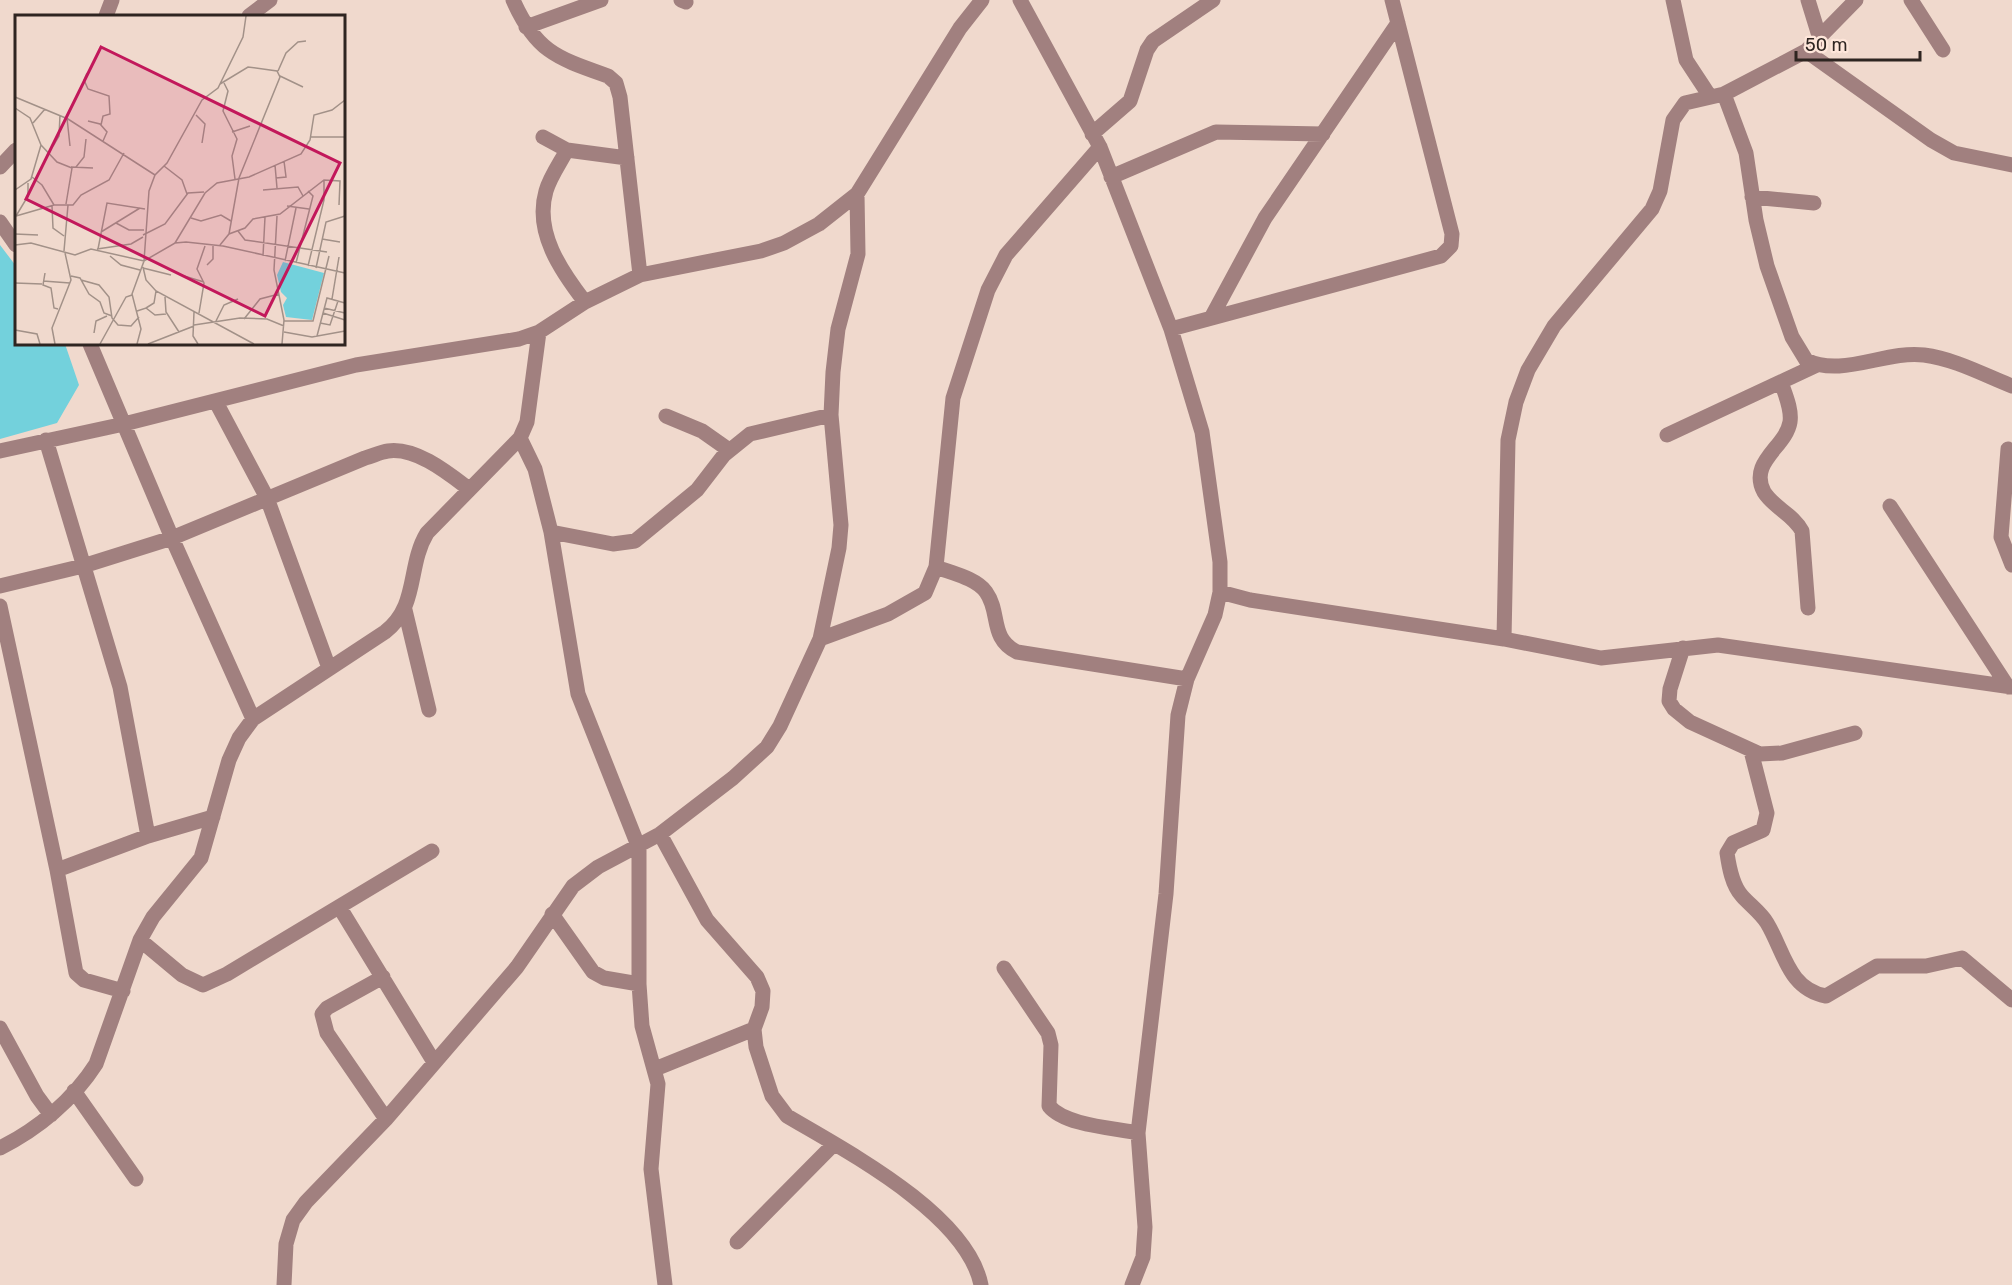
<svg xmlns="http://www.w3.org/2000/svg" width="2012" height="1285" viewBox="0 0 2012 1285" font-family="Rubik,sans-serif">
<style>
.water{fill:#73d1dc}
.lines{fill:none;stroke-linecap:round;stroke-linejoin:round}
.minor{stroke:#a1807f;stroke-width:15}
.inset-road{fill:none;stroke:#a29188;stroke-width:1.5}
.view{fill:#c2185b;fill-opacity:0.15;stroke:#c2185b;stroke-width:3}
.inset-edge{fill:none;stroke:#2e2521;stroke-width:3}
</style>
<rect width="100%" height="100%" fill="#f0d9cd"/>
<!-- water -->
<path class="water" d="M0 245 16 266V344H65L79 385 57 423 0 439Z"/>
<g class="lines">
<!-- minor -->
<path class="minor" d="M513 0C536 52 557 58 608 76L616 83 620 97 640 275
M681 0 686 2
M1020 0 1100 147 1171 329 1202 432 1220 562V592L1215 615 1187 679 1178 715 1166 894 1138 1133 1145 1227 1143 1257 1132 1285
M1673 0 1686 60 1709 95
M1808 0 1820 39
M1911 0 1943 50
M106 16 112 0
M249 16 270 0
M526 27 601 0
M1806 51 1931 140 1954 153 2012 165
M1724 94 1746 153 1756 220 1767 266 1792 337 1806 360C1842 378 1886 350 1924 355 1955 359 1984 375 2012 386
M1092 134 1130 101 1147 50 1153 41 1213 0
M543 137 567 150 627 158
M567 150C560 163 550 177 546 191 534 232 561 271 585 302
M0 167 16 150
M1111 177 1216 132 1323 134
M1752 197 1814 203
M0 222 16 245
M1211 318 1265 218 1398 23
M1171 329 1441 256 1451 246 1452 234 1392 0
M90 344 172 538 253 719
M1781 382C1785 394 1792 409 1790 422 1786 447 1748 462 1764 492 1774 508 1793 514 1802 531L1808 608
M216 402 267 498 329 668
M666 416 702 431 729 450
M1667 435 1817 365
M520 438 535 469 551 532 578 694 639 848V984L642 1026 658 1084 651 1169 665 1285
M46 440 120 687 148 836
M2008 449 2001 537 2012 565
M0 451 124 424 356 365 519 339 539 332 585 302 640 275 761 251 784 243 819 224 857 194 960 28 982 0
M1890 506 2008 687
M551 532 613 544 635 541 697 490 724 455 750 434 831 415
M936 567C951 573 976 578 986 592 1001 613 989 638 1017 652L1187 679
M0 586 83 566 172 538 365 458C373 456 380 452 388 451 416 447 448 473 469 489
M1220 592 1250 600 1504 639 1601 658 1718 645 2012 687
M0 606 57 870 76 973 84 980 123 991
M405 610 429 710
M820 639 888 614 925 593 936 567 953 398 988 290 1006 255 1100 147
M1504 639 1508 440 1516 402 1528 370 1554 326 1652 209 1660 191 1673 120 1685 103 1724 94 1806 51 1856 0
M1683 648 1670 689 1669 701 1674 709 1690 722 1760 754 1782 753 1855 733
M1751 751 1767 813 1763 830 1733 843 1727 853C1729 867 1732 885 1742 896 1750 905 1761 913 1767 923 1784 951 1788 989 1826 996L1877 966H1926L1962 958 2012 1000
M660 834 707 920 757 977 763 991 762 1007 754 1029 756 1047 772 1096 787 1116C846 1151 967 1214 981 1285
M57 870 148 836 213 817
M340 908 434 1062
M552 914 593 972 604 978 639 984
M140 940 182 975 203 985 227 974 432 851
M1004 968 1048 1033 1051 1045 1049 1106C1064 1125 1113 1128 1138 1133
M383 977 327 1008 322 1014 327 1033 386 1119
M0 1028 37 1096 51 1115
M655 1069 754 1029
M74 1091 136 1179
M0 1148C38 1129 73 1100 96 1064L140 940 153 917 201 858 229 760 239 738 253 719 385 632C419 606 407 566 427 533L520 438 527 422 539 332
M737 1242 834 1144
M284 1285 286 1244 293 1220 306 1202 386 1119 517 967 573 886 598 867 660 834 733 778 767 747 780 726 820 639 839 548 841 525 831 415 833 372 838 329 858 254 857 194"/>
</g>
<!-- overview -->
<g transform="translate(15 15)">
<rect width="330" height="330" fill="#f0d9cd"/>
<path d="M268 247 309 258 297 305 271 302 268 290 272 283 266 277 262 260Z" fill="#73d1dc"/>
<path class="inset-road" d="M263 56 271 38 283 27 291 26M72 58 69 65 73 74 94 81 95 99 88 101 86 110M265 61 288 72M209 68 213 76 208 96 222 124 217 141 220 164M205 69 233 52 262 56 265 62 224 163 214 219M0 82 53 104 140 160M0 93 15 103 26 130 16 164 0 175M181 100 190 109 187 128M52 103 55 131M73 106 85 109 92 117 88 126M18 108 30 94M217 117 235 111M295 122H330M26 130 42 147 57 153 51 189M38 131 44 121 45 100M260 150 262 173M149 151 167 165 172 179M56 152 78 153M61 152 69 142 71 124M17 162 27 170 39 190M261 163 271 162 269 146M248 175 283 172 288 181M37 191 38 213 49 221M272 191 294 194M1 201 39 190H58L66 180 94 165 109 138M1 201 13 181V168M262 201 259 255 269 305 267 329M176 203 186 206 206 200 216 206M101 208 114 215H129M223 216 230 225 312 237M86 217 125 193M0 219 23 220M128 220 150 209 173 178 189 177M307 224 325 227M160 228 190 178 202 168 234 162 286 139 295 125 299 100 317 95 330 85M0 230 16 228 60 240 76 234 129 246 160 228 171 227 208 231 330 258M205 230 214 219 230 213 238 204 265 199 309 165 325 166 324 190M82 234 116 229 128 222M83 234 92 188 130 194M49 236 53 190M95 241 106 250 125 255M248 241 250 202M270 246 281 193M281 248 298 181 293 176M192 250 198 244V231M293 251 309 185V165M128 252 131 265 141 276 239 329M128 253 156 260M301 253 311 207 330 201M30 258 28 270 36 273 39 293 43 294M56 261 65 263 74 279 85 287 89 298 97 301M169 261 189 267M66 265 84 270 94 282 97 303 103 310 116 311 124 302M28 266 55 268M0 268 27 269M150 282 151 297 164 317M317 284 324 242M131 293 139 288 141 276M309 293 330 298M122 296 131 293 140 300 151 299M179 297 178 321 183 329M184 298 189 268 182 254 190 231M308 298 330 305M229 304 245 284 264 279M201 306 209 290 223 284M269 306H298L314 241M305 308 315 310 323 286M179 310 225 303 252 304 269 311M0 315 22 319 25 329M269 317 297 322 330 316M79 318 81 306 92 301M302 321 312 283 330 288M40 329 37 313 56 265 50 238M85 329 111 282 117 280M122 329 126 314 117 279 129 246 134 176 140 160 152 148 187 85 203 73 228 22 231 1M133 329 179 311"/>
<path class="view" d="M86 32 325 148 250 301 11 184Z"/>
<rect width="330" height="330" class="inset-edge"/>
</g>
<!-- scale -->
<path d="M1796 51v9h124v-9" fill="none" stroke="#2e2521" stroke-width="3"/>
<text x="1805" y="51" font-size="18" fill="#2e2521" stroke="#fee6da" stroke-width="4.5" paint-order="stroke">50 m</text>
</svg>
